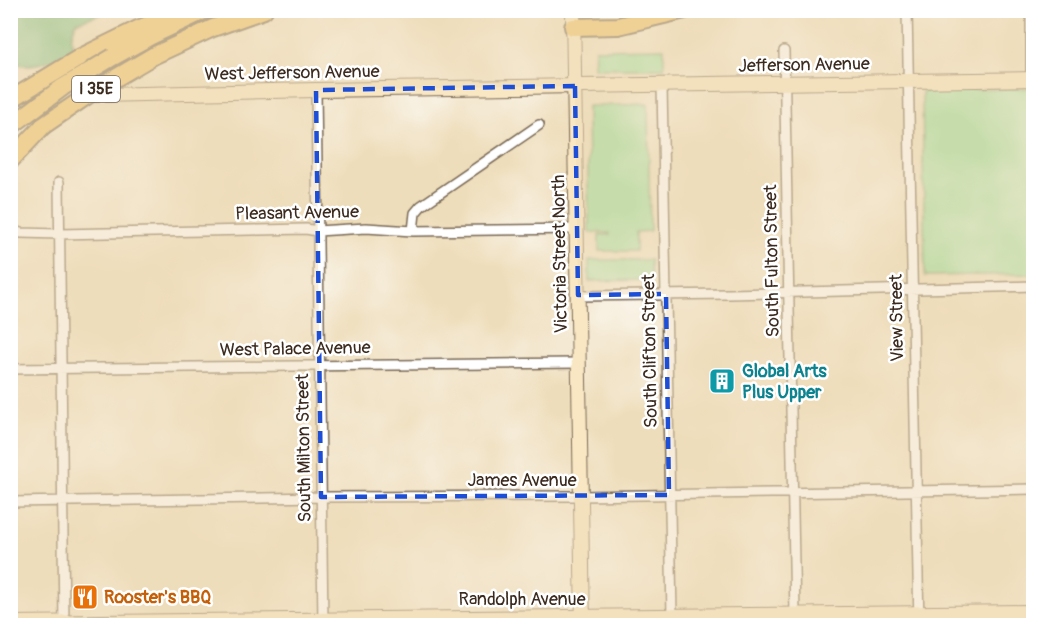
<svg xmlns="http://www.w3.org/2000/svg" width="1044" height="636" viewBox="0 0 1044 636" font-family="Pangolin,sans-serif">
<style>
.green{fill:#95de99;stroke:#68845c;stroke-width:1.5}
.forest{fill:#78bd81;stroke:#5a7450;stroke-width:1.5}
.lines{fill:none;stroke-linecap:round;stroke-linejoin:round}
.street-casing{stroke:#7a6955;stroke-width:12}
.secondary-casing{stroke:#7a6955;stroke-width:16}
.highway-casing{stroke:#7a6955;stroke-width:20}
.street{stroke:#fff;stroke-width:9}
.secondary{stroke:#f9e7c3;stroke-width:14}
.highway{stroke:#f0c469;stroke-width:16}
.highway-bridge-casing{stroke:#7a6955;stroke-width:20;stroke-linecap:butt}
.highway-bridge{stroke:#f0c469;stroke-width:16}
.marked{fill:none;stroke:#1d4ed8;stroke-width:4.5;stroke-dasharray:12 8;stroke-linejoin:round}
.labels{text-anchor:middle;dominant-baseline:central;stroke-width:5;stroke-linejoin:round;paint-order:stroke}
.shield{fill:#fff;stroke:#766a62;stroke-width:1.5}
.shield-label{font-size:16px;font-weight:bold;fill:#3b2a1e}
.street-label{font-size:18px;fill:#3b2a1e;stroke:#fff}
.culture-label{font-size:18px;font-weight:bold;fill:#0d838f;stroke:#fff;text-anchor:start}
.food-label{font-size:18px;font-weight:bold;fill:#c56008;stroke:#fff;text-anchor:start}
</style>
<rect width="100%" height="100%" fill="#fff"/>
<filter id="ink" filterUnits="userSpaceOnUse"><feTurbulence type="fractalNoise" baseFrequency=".0167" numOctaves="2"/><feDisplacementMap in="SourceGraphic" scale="12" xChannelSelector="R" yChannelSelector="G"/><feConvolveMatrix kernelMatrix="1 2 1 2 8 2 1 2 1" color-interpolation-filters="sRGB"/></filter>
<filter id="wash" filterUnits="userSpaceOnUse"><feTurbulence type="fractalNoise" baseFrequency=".008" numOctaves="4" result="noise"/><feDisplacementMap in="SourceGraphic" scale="24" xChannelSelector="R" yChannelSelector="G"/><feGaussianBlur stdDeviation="1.35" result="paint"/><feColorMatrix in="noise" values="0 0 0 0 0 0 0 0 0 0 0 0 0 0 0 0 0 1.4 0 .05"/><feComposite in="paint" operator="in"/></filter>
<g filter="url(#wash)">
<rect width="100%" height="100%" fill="#eeddba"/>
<!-- green -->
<path class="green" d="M231 11H243L136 57H128L165 39Z
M664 48V68H594L595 49Z
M1033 88V274L925 276 922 91Z
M648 104 650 231 636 232V251H599V235H610V233L589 232 587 106Z
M589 260H650L651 280 589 281Z"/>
<!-- forest -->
<path class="forest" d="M11 10H110V11L76 22 71 38 73 46 70 54C52 60 28 71 11 61Z"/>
</g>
<g filter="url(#ink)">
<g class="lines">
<defs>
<path id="street" d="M907 10 919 626
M784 51 795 615
M1031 79V10
M662 85 672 616
M316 90 323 624
M59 182 64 626
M10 230 21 233 59 234 306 229 317 231 366 228 413 231 577 229
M413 231 415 213 421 206 539 125
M578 296 729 294 1034 286
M10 369 580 363
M10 502 321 497 581 496 1034 489"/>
<path id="secondary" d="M573 10 583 626
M13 97 316 90 1034 79
M10 623 1034 612"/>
<path id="highway" d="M573 27 618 26 685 10
M153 56 213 28 264 10
M113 57 151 36 206 10
M79 58 138 29 185 10
M10 161 43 126"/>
</defs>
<!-- street casing -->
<use href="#street" class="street-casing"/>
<!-- secondary casing -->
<use href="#secondary" class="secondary-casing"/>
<!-- highway casing -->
<use href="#highway" class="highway-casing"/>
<!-- street -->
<use href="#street" class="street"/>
<!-- secondary -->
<use href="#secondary" class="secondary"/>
<!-- highway -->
<use href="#highway" class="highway"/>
<defs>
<path id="highway-bridge" d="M10 100 79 58
M11 126 63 87 113 57
M43 126 97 89 153 56"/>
</defs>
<!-- highway-bridge casing -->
<use href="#highway-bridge" class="highway-bridge-casing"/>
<!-- highway-bridge -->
<use href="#highway-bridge" class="highway-bridge"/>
</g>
</g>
<!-- marked area -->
<path d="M0 0H1044V636H0ZM575 86 578 295 666 294 669 495 321 497 316 90Z" fill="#eeddba" fill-opacity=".55" fill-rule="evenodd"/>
<path class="marked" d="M575 86 578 295 666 294 669 495 321 497 316 90Z"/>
<!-- icons -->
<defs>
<symbol id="building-square" viewBox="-11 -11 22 22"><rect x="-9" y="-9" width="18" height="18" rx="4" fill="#0f9aa8" stroke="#fff"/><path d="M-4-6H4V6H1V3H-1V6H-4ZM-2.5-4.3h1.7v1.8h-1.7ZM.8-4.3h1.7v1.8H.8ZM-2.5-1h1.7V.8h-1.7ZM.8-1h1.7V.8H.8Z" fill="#fff"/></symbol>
<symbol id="restaurant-square" viewBox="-11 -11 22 22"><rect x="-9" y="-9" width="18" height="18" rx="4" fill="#e8710a" stroke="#fff"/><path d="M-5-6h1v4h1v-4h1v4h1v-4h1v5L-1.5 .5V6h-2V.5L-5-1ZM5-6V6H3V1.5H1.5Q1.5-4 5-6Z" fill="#fff"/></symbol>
</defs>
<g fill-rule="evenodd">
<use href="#building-square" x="707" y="366" width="30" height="30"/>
<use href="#restaurant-square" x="70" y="582" width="30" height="30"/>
</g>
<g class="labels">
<!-- shield labels -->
<rect class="shield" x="72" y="76" width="48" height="26" rx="4.5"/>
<g class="shield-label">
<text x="96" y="89">I 35E</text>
</g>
<!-- street labels -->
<g class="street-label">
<text transform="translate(804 65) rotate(-1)">Jefferson Avenue</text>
<text transform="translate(292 73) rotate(-1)">West Jefferson Avenue</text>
<text transform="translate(297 213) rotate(-1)">Pleasant Avenue</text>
<text transform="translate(560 254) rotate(-91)">Victoria Street North</text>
<text transform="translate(772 261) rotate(-91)">South Fulton Street</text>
<text transform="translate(897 318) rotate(-91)">View Street</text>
<text transform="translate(295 349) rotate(-1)">West Palace Avenue</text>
<text transform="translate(650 351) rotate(-91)">South Clifton Street</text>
<text transform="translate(304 448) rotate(-91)">South Milton Street</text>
<text x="522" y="480">James Avenue</text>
<text x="522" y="599">Randolph Avenue</text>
</g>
<!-- culture labels -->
<g class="culture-label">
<text x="742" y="371">Global Arts<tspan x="742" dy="21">Plus Upper</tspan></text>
</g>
<!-- food labels -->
<g class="food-label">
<text x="104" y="597">Rooster's BBQ</text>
</g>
</g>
<!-- margin -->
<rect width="1044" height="636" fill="none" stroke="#fff" stroke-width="36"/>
</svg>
